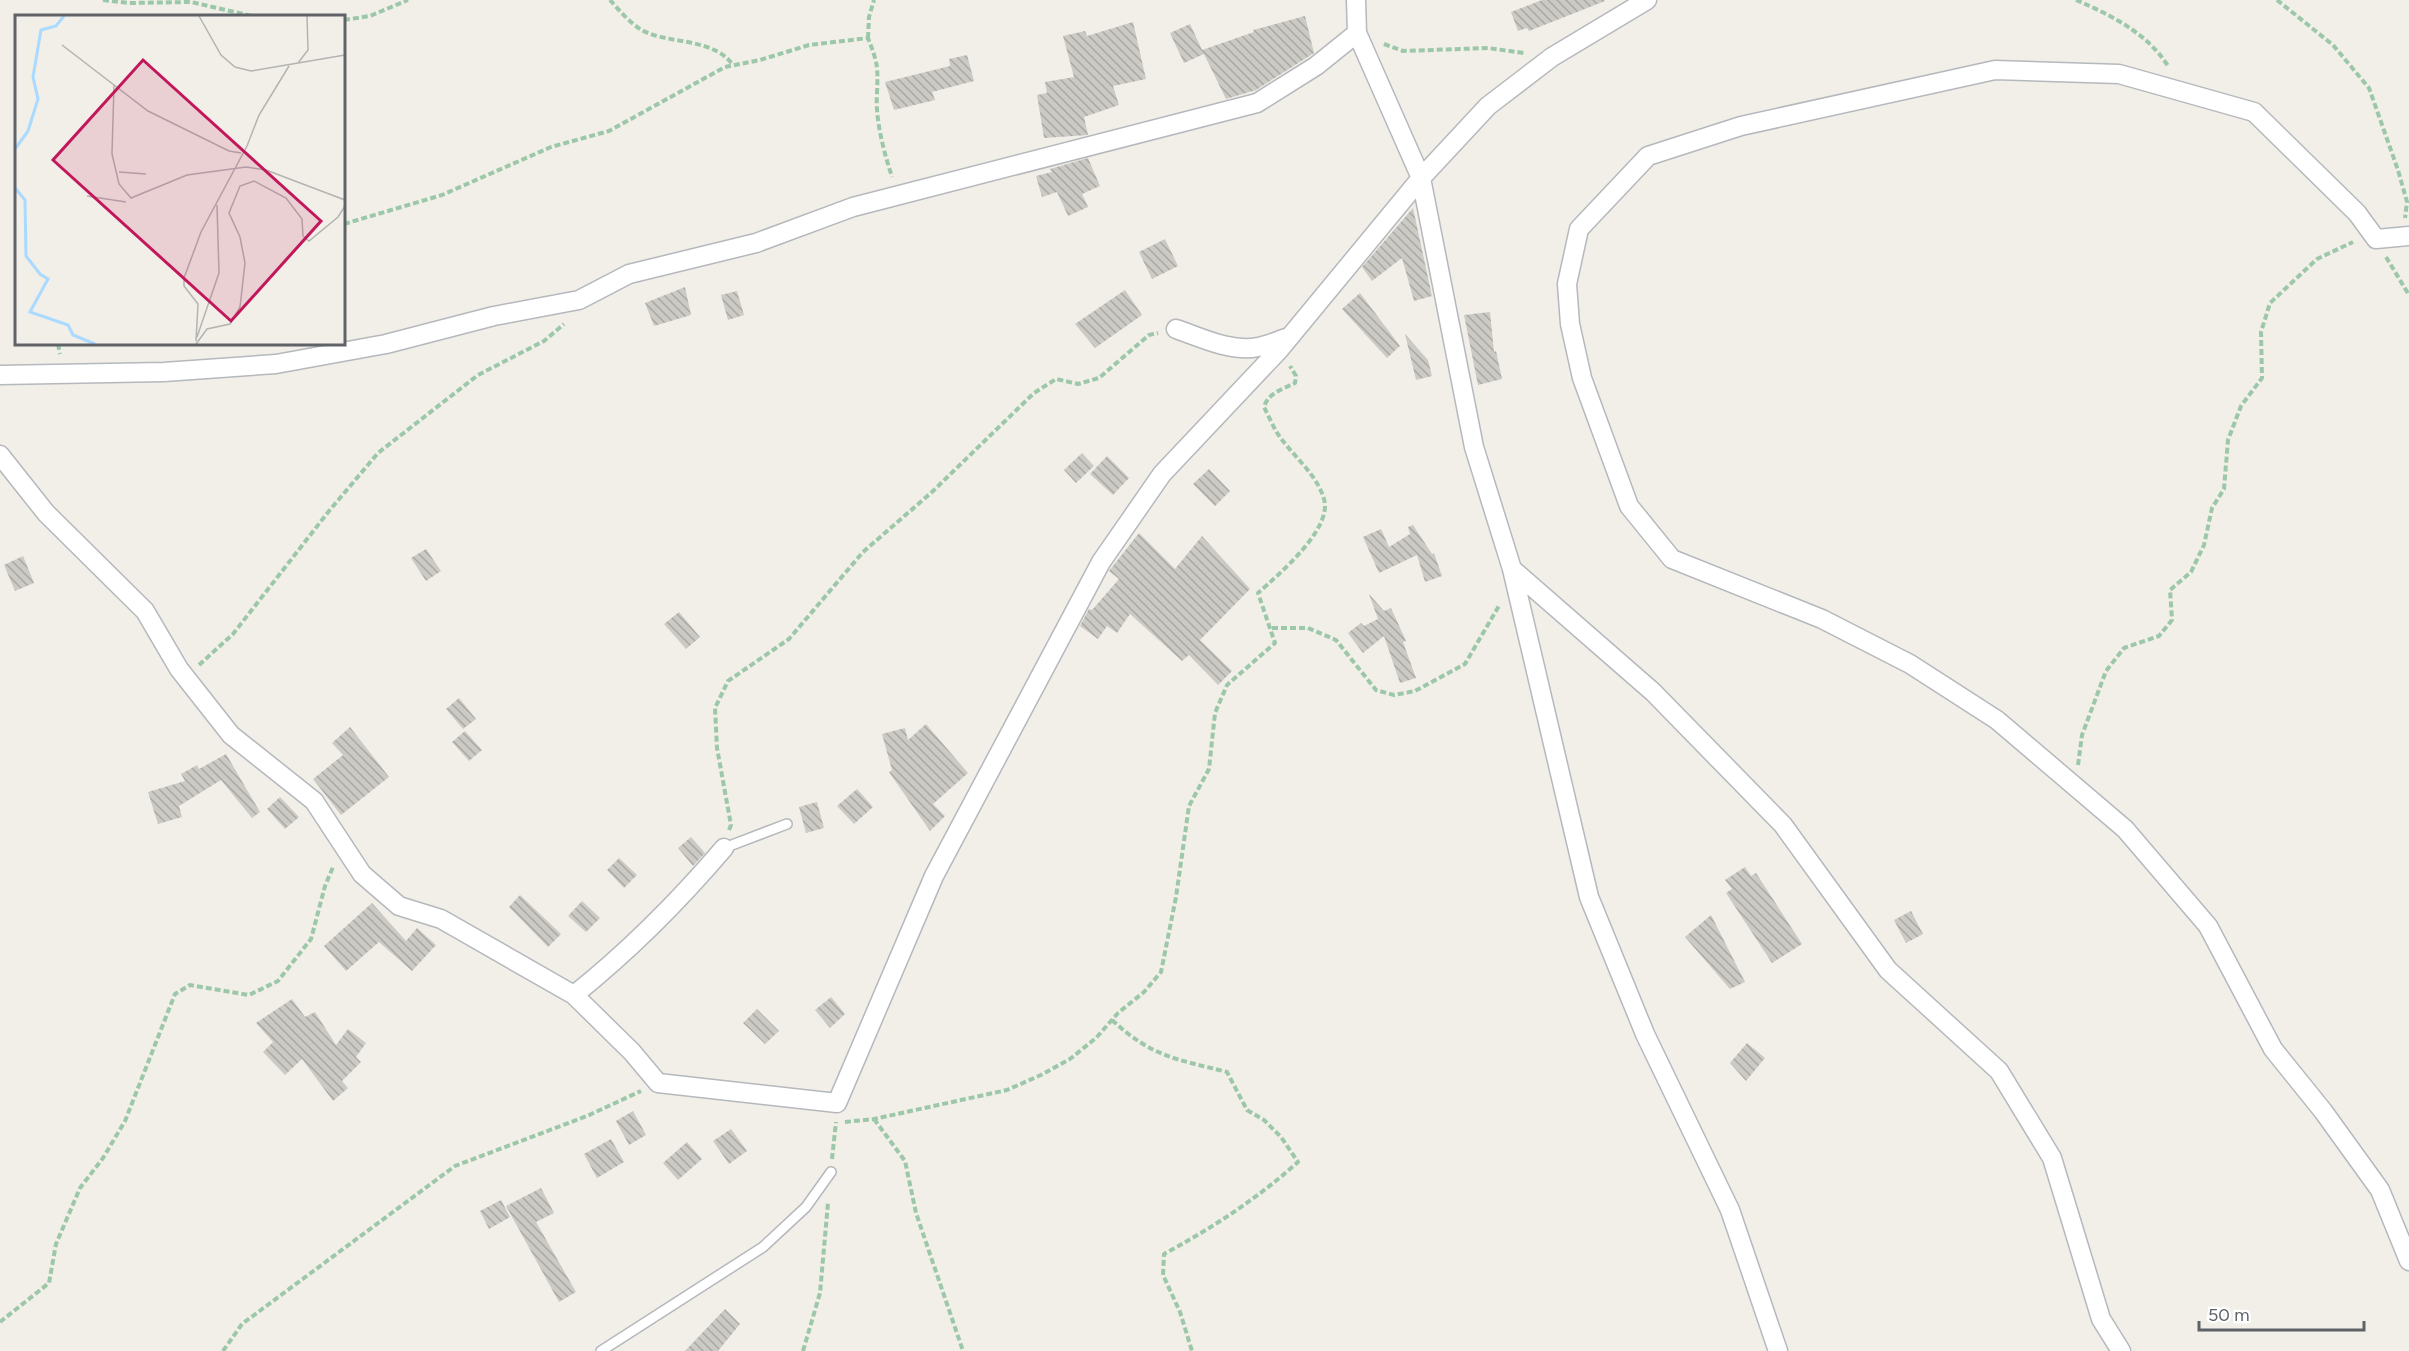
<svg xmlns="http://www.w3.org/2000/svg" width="2409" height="1351" viewBox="0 0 2409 1351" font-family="Figtree,sans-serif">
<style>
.building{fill:url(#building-back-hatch)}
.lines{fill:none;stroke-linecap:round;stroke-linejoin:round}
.service-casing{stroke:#b5b8bc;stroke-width:12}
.minor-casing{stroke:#b5b8bc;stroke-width:21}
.path{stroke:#9cc7a9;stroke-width:4;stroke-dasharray:6 3;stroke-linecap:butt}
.service{stroke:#fff;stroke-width:9}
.minor{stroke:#fff;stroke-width:18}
.inset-river{fill:none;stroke:#aadaff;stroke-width:3}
.inset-road{fill:none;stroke:#b3b3b1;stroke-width:1.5}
.view{fill:#c2185b;fill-opacity:0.15;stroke:#c2185b;stroke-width:3}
.inset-edge{fill:none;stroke:#5f6368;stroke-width:3}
</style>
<defs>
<pattern id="building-back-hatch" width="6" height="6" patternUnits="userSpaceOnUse" patternTransform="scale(1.5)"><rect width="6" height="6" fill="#cccac5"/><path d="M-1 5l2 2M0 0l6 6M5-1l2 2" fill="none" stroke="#a9a8a4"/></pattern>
</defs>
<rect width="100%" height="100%" fill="#f1efe8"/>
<!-- building -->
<path class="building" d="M1542 0H1604L1605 1 1529 31 1527 28 1518 31 1511 12Z
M1305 16 1314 53 1256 90 1226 99 1202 50 1254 32 1253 30Z
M1133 22 1146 79 1113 86 1119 105 1084 117 1088 135 1044 138 1037 95 1047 93 1045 82 1074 77 1063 36 1085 31 1087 36Z
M1190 24 1204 54 1184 63 1170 33Z
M967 55 974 81 932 92 935 100 894 110 885 82 950 66 949 59Z
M1088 158 1100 186 1082 194 1088 207 1068 216 1057 192 1042 197 1036 176 1052 172 1050 169Z
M1413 208 1432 296 1414 301 1402 258 1372 281 1362 267Z
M1165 239 1178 266 1152 279 1139 252Z
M685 287 691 315 654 326 645 303Z
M1125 290 1142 315 1095 348 1075 324Z
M737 291 744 315 728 320 721 295Z
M1360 293 1400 346 1387 358 1342 309Z
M1490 312 1494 352 1496 351 1502 379 1478 385 1464 315Z
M1405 334 1428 360 1432 376 1416 380Z
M1082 453 1094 466 1076 483 1064 470Z
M1107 456 1129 478 1113 495 1090 474Z
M1209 469 1230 491 1215 506 1193 484Z
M1413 525 1432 554 1434 553 1442 576 1425 582 1417 555 1379 573 1363 537 1381 529 1389 547 1410 534 1408 527Z
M1139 533 1175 569 1202 536 1250 589 1200 640 1232 671 1218 685 1189 655 1182 661 1130 614 1117 633 1107 626 1098 639 1080 626 1089 609 1092 610 1119 579 1109 571Z
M426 549 441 571 426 581 411 558Z
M23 556 34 583 15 591 4 565Z
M1369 594 1384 611 1391 608 1406 641 1403 642 1416 678 1400 683 1384 636 1363 653 1348 633 1361 623 1364 626 1378 619Z
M679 612 700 637 686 649 664 624Z
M459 698 476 719 463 729 446 709Z
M926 724 968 773 933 804 945 816 930 831 889 772 892 770 882 734 905 728 908 740Z
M350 727 389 777 341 815 313 779 343 755 332 743Z
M465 731 482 750 469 761 452 742Z
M226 754 260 812 252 818 221 780 179 806 182 817 158 824 148 792 185 781 181 774 197 765 199 769Z
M857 789 873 807 854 824 837 806Z
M280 797 299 817 285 829 267 809Z
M817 802 824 828 806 833 799 807Z
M691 837 705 853 693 866 678 848Z
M619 858 637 875 624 888 607 870Z
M1745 867 1751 876 1756 873 1802 944 1772 963 1726 893 1732 889 1725 880Z
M520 895 561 934 548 947 509 907Z
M582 901 600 918 586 932 568 916Z
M372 903 406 941 417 928 436 945 412 971 379 942 346 971 324 946Z
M1911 911 1923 934 1906 943 1894 920Z
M1711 915 1745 982 1730 989 1685 937Z
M831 997 845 1014 830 1028 815 1010Z
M292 999 305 1017 315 1012 336 1045 348 1029 366 1043 356 1057 361 1062 342 1081 348 1088 333 1101 302 1059 285 1075 263 1052 273 1042 256 1023Z
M757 1009 779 1031 765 1044 743 1023Z
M1747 1043 1765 1058 1746 1081 1730 1063Z
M633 1111 646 1135 629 1145 616 1121Z
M731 1129 747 1151 729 1164 713 1141Z
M611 1139 624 1162 597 1178 584 1154Z
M687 1142 702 1159 678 1180 663 1163Z
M541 1188 554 1213 536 1222 576 1292 559 1302 506 1206Z
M501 1200 510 1217 489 1229 480 1211Z
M725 1309 740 1324 718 1351H685Z"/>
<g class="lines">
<defs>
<path id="service" d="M724 848 787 824
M601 1351 763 1247 806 1207 831 1172"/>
<path id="minor" d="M1356 0 1357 33 1421 178 1474 447 1512 569 1589 897 1645 1034 1730 1210 1778 1351
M2409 236 2376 239 2357 213 2254 112 2119 74 1995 70 1741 126 1648 156 1579 229 1567 284 1570 324 1582 378 1629 506 1672 559 1822 619 1910 664 1997 720 2125 829 2208 926 2273 1049 2323 1111 2380 1190 2409 1261
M1176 329C1200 337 1232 353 1258 347 1269 345 1279 340 1290 337
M0 375 164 372 276 364 386 344 494 316 579 300 629 274 756 243 853 207 1257 103 1316 66 1357 33
M0 455 46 513 145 611 179 669 231 735 314 801 362 874 399 906 441 919 574 995 632 1052 658 1083 837 1103 934 876 1101 562 1162 474 1279 350 1421 178 1488 106 1552 57 1647 0
M1512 569 1653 692 1783 825 1888 970 1999 1071 2052 1158 2101 1319 2121 1351
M574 995C629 951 678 902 724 848"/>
</defs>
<!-- service casing -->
<use href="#service" class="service-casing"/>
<!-- minor casing -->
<use href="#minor" class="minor-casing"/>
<!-- path -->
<path class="path" d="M103 0 129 3 191 2 252 16
M610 0C620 11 634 28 648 33 676 44 714 39 733 65
M2076 0C2111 15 2147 33 2168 66
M2277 0 2333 45 2369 88 2398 170 2407 202 2405 218
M344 20 370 16 408 0
M868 38 869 17 874 0
M1384 44 1403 51 1488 48 1524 53
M344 224 442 195 551 147 609 131 725 67 760 60 809 45 868 38C878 64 878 66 877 93 875 120 884 152 892 177
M2386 257 2409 295
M58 344 60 354
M1272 628H1308L1336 640 1376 690 1394 695 1415 691 1465 664 1500 604
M199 665 233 634 329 511 378 453 478 375 544 341 564 324
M2078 765 2082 735 2106 671 2124 648 2159 636 2172 620 2170 590 2191 572 2204 545 2212 508 2224 489 2228 440 2241 406 2262 378 2261 332 2270 303 2317 259 2353 242
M729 830 731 825 717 748 715 708 728 681 789 639 863 552 932 492 1034 393 1056 379 1078 384 1099 378 1149 335 1158 333
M1112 1020C1152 1057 1176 1059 1227 1072L1247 1110 1264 1120 1281 1137 1298 1162C1257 1199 1212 1228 1164 1254L1163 1275 1180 1312 1192 1351
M874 1119 905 1161 916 1213 963 1351
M845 1122 874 1119 1007 1090 1041 1075 1070 1059 1096 1038 1118 1013 1144 992 1161 972 1176 897 1189 806 1209 769 1215 713 1227 685 1275 643 1258 593C1278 575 1333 529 1324 499 1316 472 1290 454 1276 431 1272 424 1268 415 1264 407 1268 393 1283 389 1295 383L1296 376 1290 366
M832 1159 836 1122
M0 1322 49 1283 56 1244 80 1188 103 1158 125 1121 175 994 190 985 249 995 278 981 311 939 325 886 333 867
M223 1351 242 1324 455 1166 587 1116 641 1091
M803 1351 820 1293 828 1203"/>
<!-- service -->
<use href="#service" class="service"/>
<!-- minor -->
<use href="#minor" class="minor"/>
</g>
<!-- overview -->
<g transform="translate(15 15)">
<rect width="330" height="330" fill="#f1efe8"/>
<path class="inset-river" d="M0 134 13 116 23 84 18 62 26 15 41 11 49 1M0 173 10 185 11 241 25 259 33 264 15 297 53 310 58 320 80 329"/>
<path class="inset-road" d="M184 1 206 40 220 52 236 56 330 40M47 30 133 96 214 136 226 138M283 48 293 35 292 1M99 70 97 139 104 169 116 183 172 160 231 152 251 155 330 185M104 157 131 159M72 181 111 187M182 322 204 258 202 190M181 326 183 289 169 271V263L186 217 232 131 244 100 274 51M181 329 192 314 215 309 225 292 230 248 225 222 214 198 225 171 239 166 271 183 287 204 288 221 294 226 323 202 330 191"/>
<path class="view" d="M128 45 306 206 216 306 38 145Z"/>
<rect width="330" height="330" class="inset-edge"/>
</g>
<!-- scale -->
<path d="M2199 1321v9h165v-9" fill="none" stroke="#5f6368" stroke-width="3"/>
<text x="2208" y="1321" font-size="18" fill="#5f6368" stroke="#ffffff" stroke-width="4.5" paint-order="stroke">50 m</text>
</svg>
